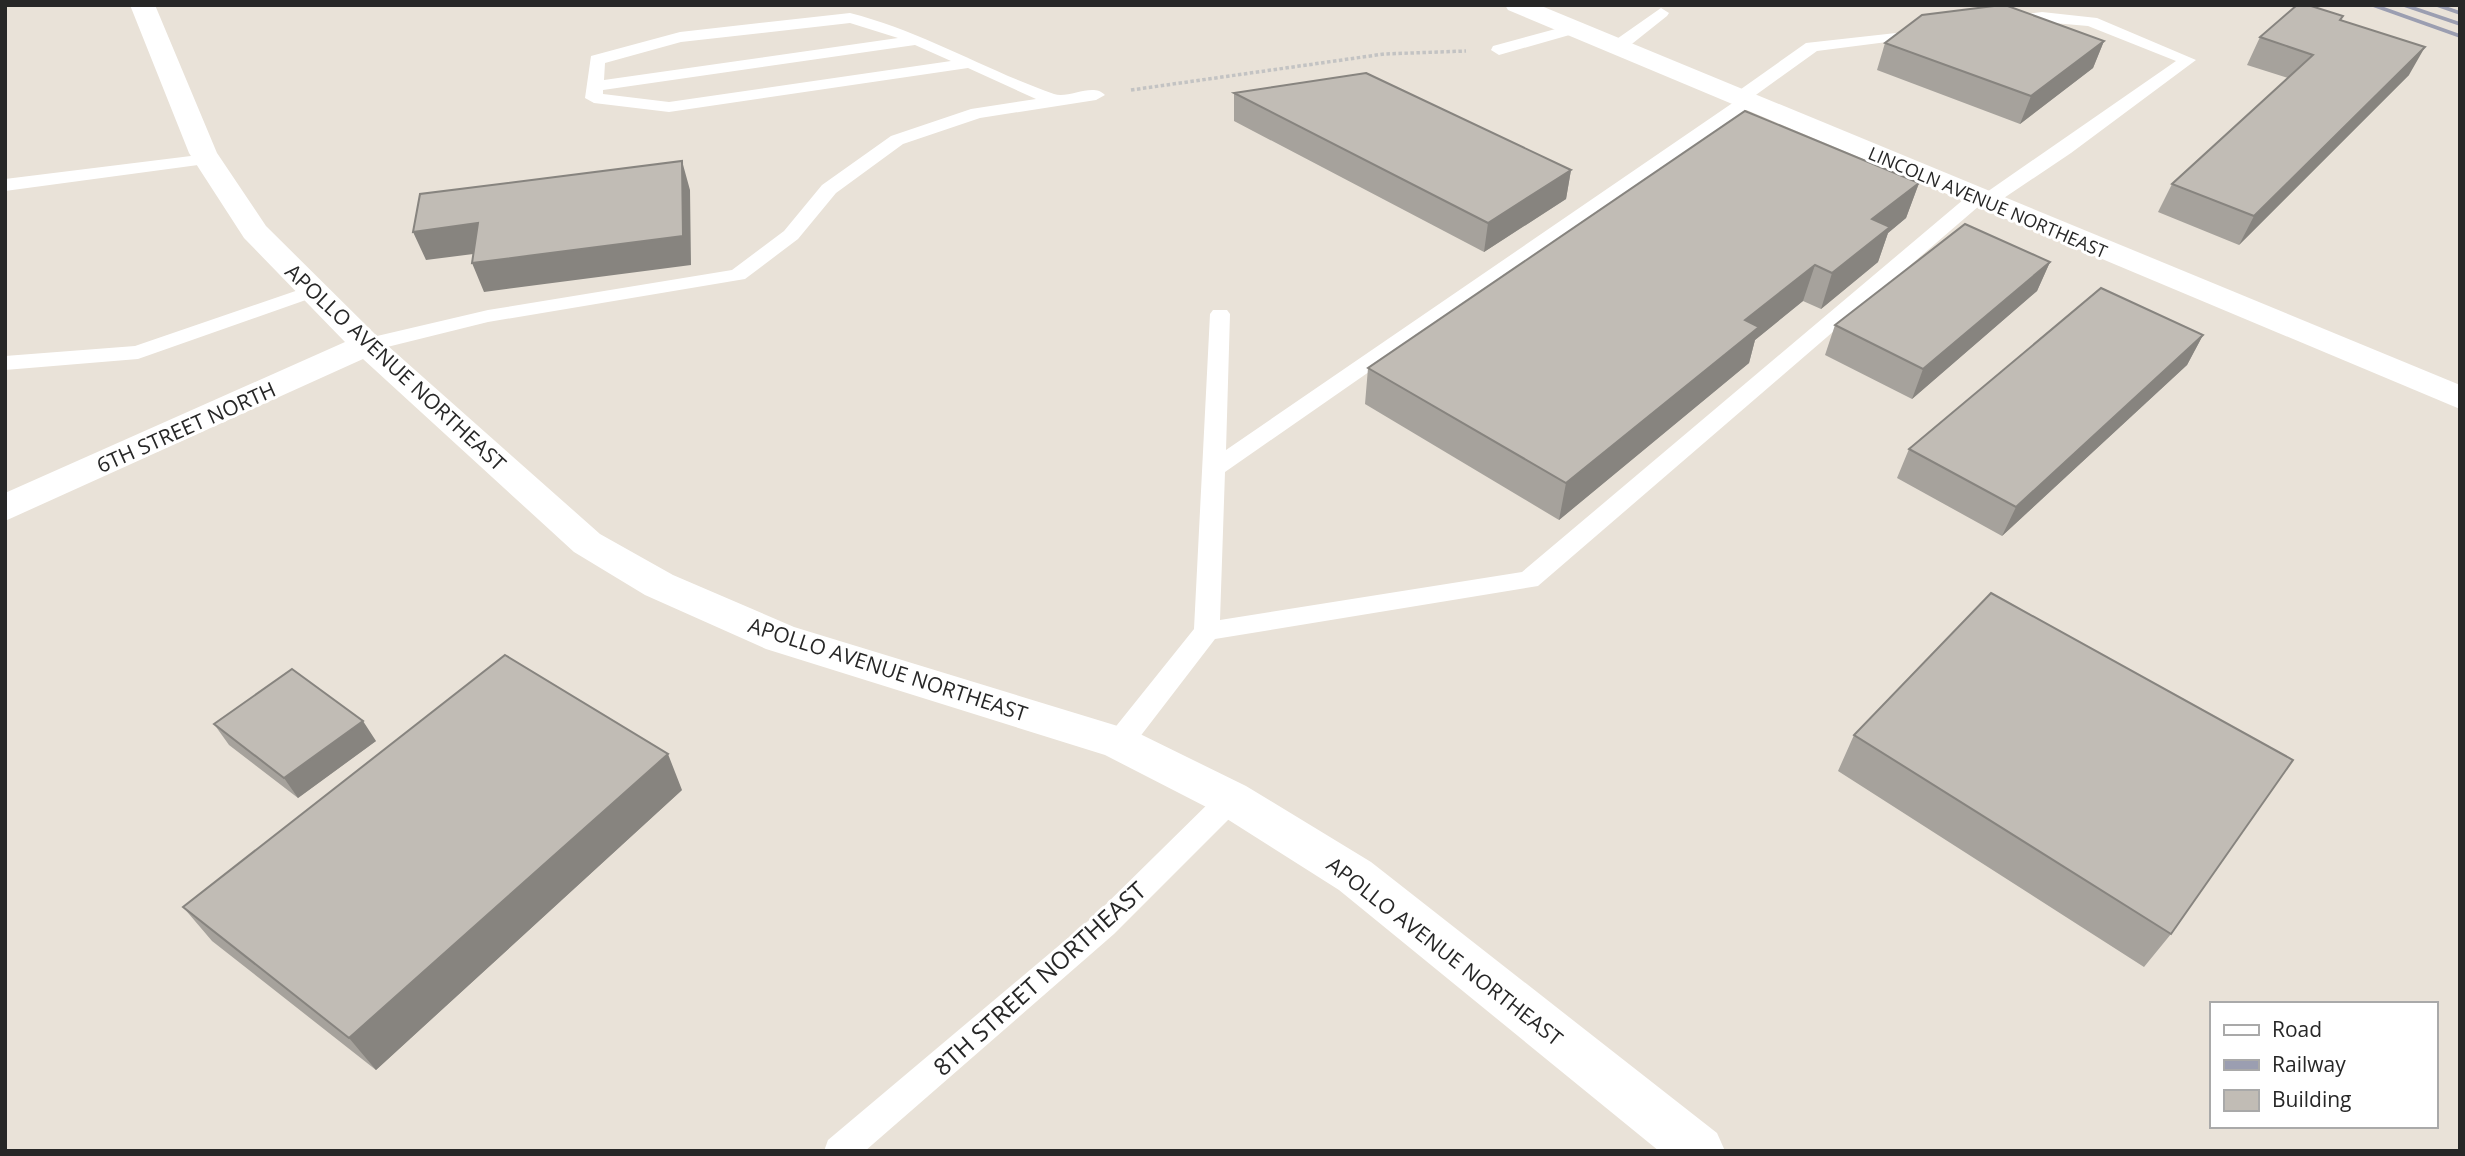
<svg xmlns="http://www.w3.org/2000/svg" width="2465" height="1156" viewBox="0 0 2465 1156" font-family="'Open Sans',sans-serif">
<style>
.lines{fill:none;stroke-linecap:round;stroke-linejoin:round}
.path{stroke:#c3c3c3;stroke-width:3.5;stroke-dasharray:3.5 2.5;stroke-linecap:butt}
.service{fill:#fff;fill-rule:evenodd}
.minor{fill:#fff;fill-rule:evenodd}
.tertiary{fill:#fff;fill-rule:evenodd}
.rail{stroke:#9b9eb1;stroke-width:3.5}
.wall{fill:#a6a29c}
.shaded-wall{fill:#87847f}
.building{fill:#c1bcb5;stroke:#87847f;stroke-width:2}
.labels{text-anchor:middle;dominant-baseline:central;stroke-width:6;stroke-linejoin:round;paint-order:stroke}
.far-street-label{font-size:18px;fill:#272727;stroke:#fff}
.street-label{font-size:21px;fill:#272727;stroke:#fff}
.near-street-label{font-size:24px;fill:#272727;stroke:#fff}
</style>
<rect width="100%" height="100%" fill="#e9e2d8"/>
<g class="lines">
<!-- path -->
<path class="path" d="M1131 90 1384 54 1466 51"/>
<!-- service -->
<path class="service" d="M1661 8 1669 13 1667 16 1623 51H1611V43Z
M2042 12 2097 18 2196 60 2071 153 1992 206H1979L1538 586 1215 639 1129 751 1119 754 1109 751 1106 743 1109 735 1194 629 1210 314 1213 310H1227L1230 314 1226 450 1734 102 1731 98 1734 94 1806 43 1932 29 1934 32 1926 37 1817 51 1753 97 1756 101 1753 105 1225 472 1220 620 1522 572 1970 194H1984L2176 61 2088 26 2042 22 2007 26 1999 21 2007 16Z
M850 13C924 32 983 69 1054 94 1069 99 1093 82 1105 95L1096 100 980 118 903 144 836 193 798 239 745 279 488 322 367 352 360 350 356 345 360 340 488 310 732 270 784 231 822 185 891 136 971 109 1036 99 968 68 669 112 594 103 585 98 591 56 680 32ZM850 23 898 38 604 80 605 63 681 42ZM915 45 951 61 669 102 603 94V90Z
M1574 24 1580 26V32L1499 55 1491 50 1493 46Z
M207 154 213 155 216 159 213 163 5 191V179Z
M313 285 320 287 323 291 320 295 138 359 5 370V356L135 346Z
M1231 788 1241 791 1245 799 1241 807 1114 934 865 1151H824L828 1140 1094 916 1221 791Z"/>
<!-- minor -->
<path class="minor" d="M130 5H155L217 153 266 226 379 338 600 534 673 575 794 627 1134 731 1246 786 1371 862 1717 1133 1725 1151H1659L1339 890 1216 812 1105 755 766 649 645 595 574 552 363 359 5 521V493L345 342 244 238 189 153Z"/>
<!-- tertiary -->
<path class="tertiary" d="M1505 5H1539L2460 385V409L1508 10Z"/>
<!-- rail -->
<path class="rail" d="M2373 5 2460 36
M2404 5 2460 24
M2437 5 2460 13"/>
</g>
<!-- wall -->
<path class="wall" d="M2343 16 2341 20 2409 75 2239 245 2158 212 2172 184 2288 78 2247 65 2260 37Z
M2104 41 2093 68 2020 124 1877 70 1885 43Z
M1234 93 1571 170 1566 199 1484 252 1234 121Z
M1919 183 1906 218 1888 233 1878 262 1821 309 1803 301 1755 340 1749 363 1559 520 1365 404 1368 368Z
M2050 262 2037 291 1912 399 1825 355 1835 325Z
M2203 335 2187 365 2002 536 1897 478 1909 449Z
M214 724 376 741 298 798 229 745Z
M1854 735 2171 934 2144 967 1838 771Z
M682 790 376 1070 212 941 183 907Z"/>
<!-- shaded-wall -->
<path class="shaded-wall" d="M2104 41 2093 68 2020 124 2031 96Z
M2425 47 2409 75 2239 245 2254 216Z
M682 161 690 190 691 265 484 292 472 263Z
M1571 170 1566 199 1484 252 1488 223Z
M1919 183 1906 218 1888 233 1878 262 1821 309 1832 273 1872 219Z
M478 223 489 252 426 260 413 232Z
M2050 262 2037 291 1912 399 1923 369Z
M1815 265 1803 301 1755 340 1749 363 1559 520 1566 483 1745 320Z
M2203 335 2187 365 2002 536 2016 507Z
M363 721 376 741 298 798 284 778Z
M668 754 682 790 376 1070 349 1038Z"/>
<!-- building -->
<path class="building" d="M2002 5H2005L2104 41 2031 96 1885 43 1922 15Z
M2297 5H2308L2343 16 2340 20 2425 47 2254 216 2172 184 2313 55 2260 37Z
M1366 73 1571 170 1488 223 1234 93Z
M1745 111 1919 183 1872 219 1890 227 1832 273 1815 265 1745 320 1759 327 1566 483 1368 368Z
M682 161 683 236 472 263 478 223 413 232 420 194Z
M1965 224 2050 262 1923 369 1835 325Z
M2101 288 2203 335 2016 507 1909 449Z
M1991 593 2293 760 2171 934 1854 735Z
M505 655 668 754 349 1038 183 907Z
M292 669 363 721 284 778 214 724Z"/>
<g class="labels">
<!-- far-street labels -->
<g class="far-street-label">
<text transform="translate(1988 202) rotate(23)">LINCOLN AVENUE NORTHEAST</text>
</g>
<!-- street labels -->
<g class="street-label">
<text transform="translate(396 367) rotate(43)">APOLLO AVENUE NORTHEAST</text>
<text transform="translate(186 427) rotate(-24)">6TH STREET NORTH</text>
<text transform="translate(888 669) rotate(18)">APOLLO AVENUE NORTHEAST</text>
<text transform="translate(1445 951) rotate(38)">APOLLO AVENUE NORTHEAST</text>
</g>
<!-- near-street labels -->
<g class="near-street-label">
<text transform="translate(1039 978) rotate(-42)">8TH STREET NORTHEAST</text>
</g>
</g>
<!-- border -->
<rect width="2465" height="1156" fill="none" stroke="#272727" stroke-width="14"/>
<!-- legend -->
<rect x="2210" y="1002" width="228" height="126" fill="#ffffff" stroke="#a9a9a9" stroke-width="2"/>
<rect x="2224" y="1025" width="35" height="10" fill="#ffffff" stroke="#a9a9a9" stroke-width="2"/>
<text x="2272" y="1037" font-size="21" fill="#272727">Road</text>
<rect x="2224" y="1060" width="35" height="10" fill="#9b9eb1" stroke="#a9a9a9" stroke-width="2"/>
<text x="2272" y="1072" font-size="21" fill="#272727">Railway</text>
<rect x="2224" y="1090" width="35" height="21" fill="#c1bcb5" stroke="#a9a9a9" stroke-width="2"/>
<text x="2272" y="1107" font-size="21" fill="#272727">Building</text>
</svg>
